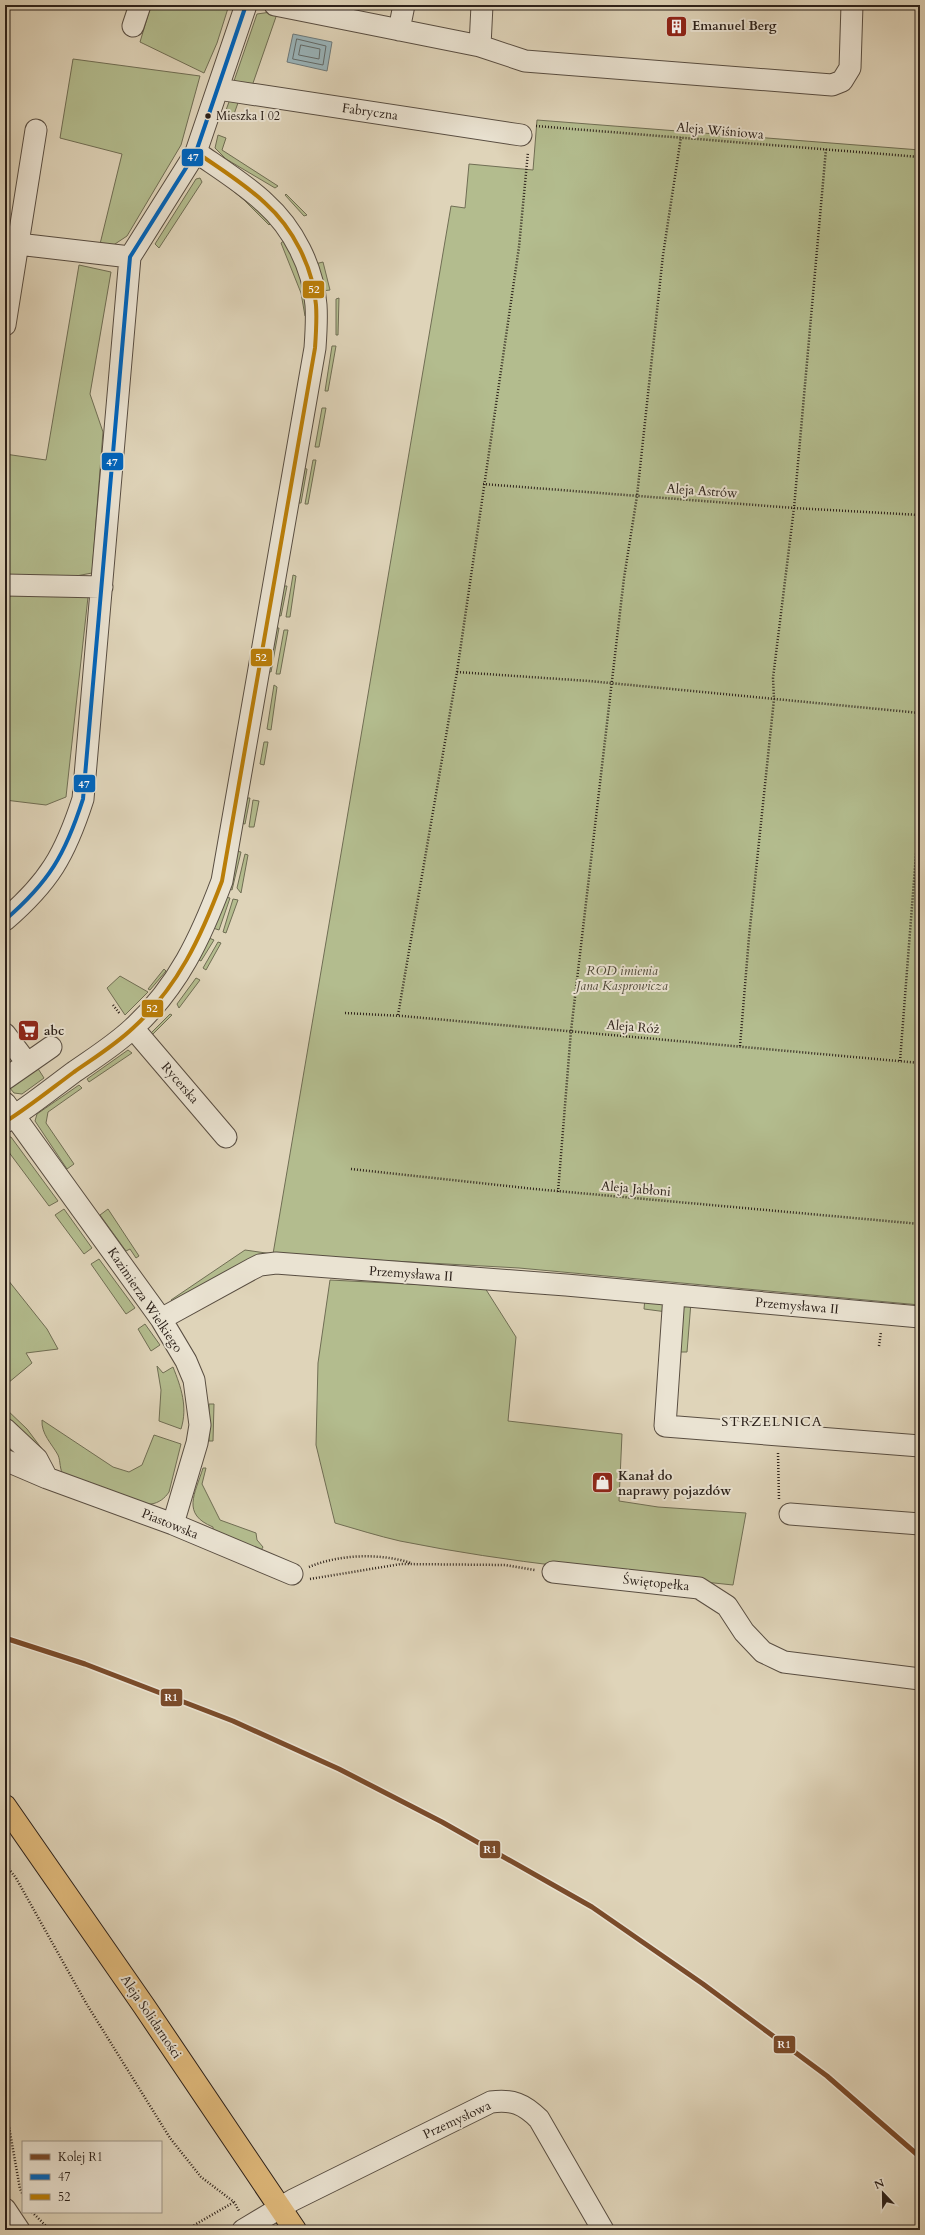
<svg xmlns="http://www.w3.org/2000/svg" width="925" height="2235" viewBox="0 0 925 2235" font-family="Cardo,serif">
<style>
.green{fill:#b3bc8e;stroke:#706e54}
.water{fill:#9ab5bb;stroke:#6e7a7b}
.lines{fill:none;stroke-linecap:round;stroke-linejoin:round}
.shore{stroke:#636b6a;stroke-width:1}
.minor-casing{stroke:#594e42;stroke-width:23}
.major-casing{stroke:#2c211a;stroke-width:24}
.path{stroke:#2c211a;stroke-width:2.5;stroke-dasharray:1 2;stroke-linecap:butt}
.minor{stroke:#eae3d2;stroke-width:21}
.major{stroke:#e0ba7c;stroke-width:22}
.bus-1-casing{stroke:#eae3d2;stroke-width:7}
.bus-2-casing{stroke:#eae3d2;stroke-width:7}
.bus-1{stroke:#0065bd;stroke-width:4}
.bus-2{stroke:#ba7e08;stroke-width:4}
.rail-1-casing{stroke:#eae3d2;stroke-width:8}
.rail-1{stroke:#7a4b2a;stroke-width:5}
.bus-dot{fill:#2c211a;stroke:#eae3d2;stroke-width:1.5}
.labels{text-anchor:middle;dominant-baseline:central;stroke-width:4;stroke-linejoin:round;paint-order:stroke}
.bus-label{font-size:12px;fill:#2c211a;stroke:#eae3d2;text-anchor:start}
.poi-label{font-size:13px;font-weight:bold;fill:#2c211a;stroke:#eae3d2;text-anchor:start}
.street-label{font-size:13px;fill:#2c211a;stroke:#eae3d2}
.park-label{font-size:13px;font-style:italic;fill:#4e4837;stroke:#eae3d2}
.neighbourhood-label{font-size:14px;letter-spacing:1px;fill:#2c211a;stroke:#eae3d2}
.line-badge{stroke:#eae3d2;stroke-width:1.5}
.badge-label{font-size:11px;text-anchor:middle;font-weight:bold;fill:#fff}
</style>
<rect width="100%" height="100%" fill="#dfd4b9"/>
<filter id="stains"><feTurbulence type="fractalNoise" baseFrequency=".005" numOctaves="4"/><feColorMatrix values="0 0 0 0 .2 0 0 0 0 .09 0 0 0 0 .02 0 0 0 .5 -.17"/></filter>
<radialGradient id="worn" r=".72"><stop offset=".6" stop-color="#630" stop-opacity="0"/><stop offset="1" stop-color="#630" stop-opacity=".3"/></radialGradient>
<!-- green -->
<path class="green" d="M151 5H229L217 43 204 73 140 42Z
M278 11 252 86 234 81 257 14Z
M73 59 200 76 181 145 127 236 112 246 100 244 122 154 60 138Z
M230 99 239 100 233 117 225 113Z
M537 120 920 150V1305L519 1268 320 1257H275L174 1304 171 1300 245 1250 273 1254 451 206 465 208 469 164 533 170Z
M218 135 226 138 222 150 278 186 275 188 226 159 215 148Z
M200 178 202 182 159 248 155 244 196 179Z
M228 184 273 221 269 225 244 200 227 186Z
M286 194 307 215 304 216 285 195Z
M286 239 297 259 309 314 305 316 301 293 281 243Z
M323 262 330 290 322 291 315 264Z
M79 265 111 272 90 394 103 432 92 573 60 579 5 578V454L46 460Z
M339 298 338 335H336V299Z
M332 346H336L328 391H325Z
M322 408H326L319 447H315Z
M313 460H316L308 504H305Z
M302 468 307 469 301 503H298Z
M293 575 296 576 290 617H286Z
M281 586H287L281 616 276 615Z
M42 589 88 597 66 797 46 805 5 800V597Z
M274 628H279L271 672 267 671Z
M284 630H288L280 674H276Z
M274 685 277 687 271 730 267 729Z
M264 742H268L264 765 260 764Z
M245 798H250L245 824 240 823Z
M253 800 259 801 254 827H249Z
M236 851 241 852 232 890 227 888Z
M245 854 248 855 241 893 237 888Z
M225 897 230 898 219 930 213 928Z
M233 899 238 900 226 933 223 932Z
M209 938 214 940 201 961 197 959Z
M218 942 221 943 206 970 203 968Z
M164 969 166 971 150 990 148 989Z
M120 976 148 992 125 1015 107 988Z
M196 978 200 980 179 1008 177 1004Z
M170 1014 172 1015 151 1036 150 1034Z
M128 1050 132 1053 89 1082 87 1079Z
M37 1067 44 1078 22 1094 14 1093 9 1087Z
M79 1085 82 1088 48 1112 46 1123 74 1164 67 1169 35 1121 37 1114Z
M5 1137H11L58 1201 49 1206 5 1147Z
M64 1209 92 1248 84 1254 55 1215Z
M108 1209 139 1256 136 1258 130 1249 126 1251 100 1215Z
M99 1259 135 1308 126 1314 91 1264Z
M8 1280 47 1329 58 1349 26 1353 32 1363 8 1383 5 1389V1283Z
M330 1280 485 1288 516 1337 508 1421 622 1434 619 1501 658 1507 746 1513 733 1585C621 1573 509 1563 400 1541 378 1536 356 1529 335 1523L316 1445 318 1363Z
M645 1298 661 1300 667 1312 644 1309Z
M691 1302 687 1352H676L680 1307Z
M145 1324 160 1345 151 1351 138 1329Z
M157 1366 163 1373 173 1367C181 1387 188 1407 181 1429L159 1421 161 1390Z
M209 1404H214L213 1441H209Z
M5 1408 27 1429 45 1453 5 1425Z
M42 1420 113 1467 129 1472 142 1465 154 1435 181 1444 169 1492C165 1498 159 1503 151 1504 131 1506 85 1484 64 1476 59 1469 61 1462 58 1455 52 1444 41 1434 42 1420Z
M203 1468H206L202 1484 220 1520 256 1533 257 1540 263 1547 259 1554 213 1533V1527C181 1514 195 1494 203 1468Z"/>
<!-- water -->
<path class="water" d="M293 34 332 42 327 71 287 62Z"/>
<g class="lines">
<!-- shore -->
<path class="shore" d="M297 39 326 46 323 65 293 59Z
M301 45 320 49 319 59 299 55Z"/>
<defs>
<path id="minor" d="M275 5 480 46 525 61 832 85 842 81 850 68 852 5
M133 26 140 5
M399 30 404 5
M480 46 482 5
M218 89 521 135
M18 244 130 257
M5 325 36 130
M5 585 102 587
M5 920C49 882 65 855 83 799L130 257 196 152 246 5
M133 1028 226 1137
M5 1034 27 1063
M5 1079 51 1047
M5 1103 161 1319 186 1361 194 1380 200 1425 197 1443 173 1524
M5 1122C29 1107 51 1089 74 1072 94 1058 115 1045 133 1028 178 987 201 937 222 881L315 348C316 334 317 319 316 305 313 267 293 228 265 203 245 184 219 168 196 152
M674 1295 665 1426 920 1446
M161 1319 252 1269 260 1265 276 1263 566 1285 920 1317
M5 1429 37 1459 47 1478
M5 1460 47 1478 173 1524 292 1574
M790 1514 920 1524
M553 1572 699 1588 727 1606 744 1632 763 1652 784 1662 920 1679
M5 2209 19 2230
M243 2230 293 2200 491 2102C512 2099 524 2104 539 2119L603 2230"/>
<path id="major" d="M5 1806 144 2006 295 2230"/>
</defs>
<!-- minor casing -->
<use href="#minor" class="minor-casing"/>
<!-- major casing -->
<use href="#major" class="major-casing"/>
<!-- path -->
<path class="path" d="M536 126 920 157
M483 484 794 508 920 515
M457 672 589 681 920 713
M113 1005 120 1014
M345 1013 402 1016 920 1063
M398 1015 457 672 519 247 528 152
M740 1046 749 937 774 699 773 678 794 508 826 149
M900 1061 920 803
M351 1169 535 1189 920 1224
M558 1192 571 1031 624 578 637 496 663 255 681 137
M879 1346 881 1332
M778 1453 779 1500
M309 1567C340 1554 380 1553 411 1563
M310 1579 401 1564 505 1565 535 1570
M5 1864 16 1878 86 2003 170 2138 201 2177 234 2202 239 2211
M5 2104 20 2189 23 2195
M32 2212 50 2230
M186 2230 234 2202"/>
<!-- minor -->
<use href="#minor" class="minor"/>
<!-- major -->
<use href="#major" class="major"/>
<defs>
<path id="bus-1" d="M5 920C49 882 65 855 83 799L130 257 196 152 246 5"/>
<path id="bus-2" d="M5 1122C29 1107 51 1089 74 1072 94 1058 115 1045 133 1028 178 987 201 937 222 881L315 348C316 334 317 319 316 305 313 267 293 228 265 203 245 184 219 168 196 152"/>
</defs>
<!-- bus-1 casing -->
<use href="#bus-1" class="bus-1-casing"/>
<!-- bus-2 casing -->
<use href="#bus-2" class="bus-2-casing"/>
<!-- bus-1 -->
<use href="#bus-1" class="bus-1"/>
<!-- bus-2 -->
<use href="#bus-2" class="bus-2"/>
<defs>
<path id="rail-1" d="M5 1638 85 1664 233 1721 339 1769 442 1822 592 1907 703 1984 827 2076 920 2157"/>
</defs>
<!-- rail-1 casing -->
<use href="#rail-1" class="rail-1-casing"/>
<!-- rail-1 -->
<use href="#rail-1" class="rail-1"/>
</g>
<!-- icons -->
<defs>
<symbol id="building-square" viewBox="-11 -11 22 22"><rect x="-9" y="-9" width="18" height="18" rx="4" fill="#8f2418" stroke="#eae3d2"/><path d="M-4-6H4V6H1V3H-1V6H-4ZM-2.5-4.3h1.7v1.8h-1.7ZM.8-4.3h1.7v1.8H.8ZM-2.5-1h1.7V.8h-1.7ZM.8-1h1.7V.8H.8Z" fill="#fff"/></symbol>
<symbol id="supermarket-square" viewBox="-11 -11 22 22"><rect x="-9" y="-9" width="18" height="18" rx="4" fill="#8f2418" stroke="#eae3d2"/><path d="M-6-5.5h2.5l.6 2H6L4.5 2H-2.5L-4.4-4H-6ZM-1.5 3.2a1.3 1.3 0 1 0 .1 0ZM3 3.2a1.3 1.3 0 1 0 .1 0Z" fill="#fff"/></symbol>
<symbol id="shop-square" viewBox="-11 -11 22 22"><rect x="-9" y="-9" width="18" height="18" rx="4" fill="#8f2418" stroke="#eae3d2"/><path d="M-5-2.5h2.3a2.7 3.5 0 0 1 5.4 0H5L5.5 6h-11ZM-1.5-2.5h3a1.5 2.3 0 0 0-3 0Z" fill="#fff"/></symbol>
</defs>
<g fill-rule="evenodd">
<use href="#building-square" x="664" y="14" width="25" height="25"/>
<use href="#supermarket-square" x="16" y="1018" width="25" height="25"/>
<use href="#shop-square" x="590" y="1470" width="25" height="25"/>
</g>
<!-- markers -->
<circle class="bus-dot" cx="208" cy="116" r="3.5"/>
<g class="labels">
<!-- bus labels -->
<g class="bus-label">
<text x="216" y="116">Mieszka I 02</text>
</g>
<!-- poi labels -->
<g class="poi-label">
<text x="692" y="26">Emanuel Berg</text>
<text x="44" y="1031">abc</text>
<text x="618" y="1476">Kanał do<tspan x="618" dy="15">naprawy pojazdów</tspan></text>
</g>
<!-- street labels -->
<g class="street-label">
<text transform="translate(370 112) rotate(8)">Fabryczna</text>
<text transform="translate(720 131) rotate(5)">Aleja Wiśniowa</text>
<text transform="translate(702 491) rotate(4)">Aleja Astrów</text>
<text transform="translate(633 1027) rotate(5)">Aleja Róż</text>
<text transform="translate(180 1083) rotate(49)">Rycerska</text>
<text transform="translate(636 1189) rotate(5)">Aleja Jabłoni</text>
<text transform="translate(411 1274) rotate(4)">Przemysława II</text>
<text transform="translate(145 1300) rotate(56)">Kazimierza Wielkiego</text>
<text transform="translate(797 1306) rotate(5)">Przemysława II</text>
<text transform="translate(170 1524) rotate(22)">Piastowska</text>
<text transform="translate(656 1583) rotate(6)">Świętopełka</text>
<text transform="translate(151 2017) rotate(56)">Aleja Solidarności</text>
<text transform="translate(457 2120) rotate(-25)">Przemysłowa</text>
</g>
<!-- park labels -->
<g class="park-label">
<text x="622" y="971">ROD imienia<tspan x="622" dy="15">Jana Kasprowicza</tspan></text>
</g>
<!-- neighbourhood labels -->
<g class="neighbourhood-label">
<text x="772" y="1421">STRZELNICA</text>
</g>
</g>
<g class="line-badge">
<rect x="181" y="148" width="23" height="19" rx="4" fill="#0065bd"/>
<rect x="302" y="280" width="23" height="19" rx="4" fill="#ba7e08"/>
<rect x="101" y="452" width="23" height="19" rx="4" fill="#0065bd"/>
<rect x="250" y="648" width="23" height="19" rx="4" fill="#ba7e08"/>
<rect x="73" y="774" width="23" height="19" rx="4" fill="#0065bd"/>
<rect x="141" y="999" width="23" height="19" rx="4" fill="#ba7e08"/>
<rect x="160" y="1688" width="23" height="19" rx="4" fill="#7a4b2a"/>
<rect x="479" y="1840" width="22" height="19" rx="4" fill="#7a4b2a"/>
<rect x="773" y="2035" width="23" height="19" rx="4" fill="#7a4b2a"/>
</g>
<g class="badge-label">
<text x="193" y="161">47</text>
<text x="314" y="293">52</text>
<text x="112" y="466">47</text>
<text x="261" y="661">52</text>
<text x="84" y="788">47</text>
<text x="152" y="1012">52</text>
<text x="171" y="1701">R1</text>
<text x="490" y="1853">R1</text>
<text x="784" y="2048">R1</text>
</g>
<!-- margin -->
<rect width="925" height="2235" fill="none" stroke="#dfd4b9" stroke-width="20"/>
<rect x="6" y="6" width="913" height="2223" fill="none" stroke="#2c211a" stroke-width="2"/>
<rect x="10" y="10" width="905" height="2215" fill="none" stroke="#2c211a"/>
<!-- legend -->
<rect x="22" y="2141" width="140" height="72" fill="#eae3d2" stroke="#9e9588"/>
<rect x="30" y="2154" width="20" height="6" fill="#7a4b2a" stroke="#9e9588"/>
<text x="58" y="2161" font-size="12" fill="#2c211a">Kolej R1</text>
<rect x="30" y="2174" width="20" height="6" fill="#0065bd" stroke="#9e9588"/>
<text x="58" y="2181" font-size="12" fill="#2c211a">47</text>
<rect x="30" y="2194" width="20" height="6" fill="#ba7e08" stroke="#9e9588"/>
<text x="58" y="2201" font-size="12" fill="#2c211a">52</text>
<!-- north arrow -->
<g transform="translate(883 2193) rotate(338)" stroke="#eae3d2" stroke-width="3" paint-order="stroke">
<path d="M0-3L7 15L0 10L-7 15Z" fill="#2c211a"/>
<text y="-6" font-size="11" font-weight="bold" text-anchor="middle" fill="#2c211a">N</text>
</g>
<rect width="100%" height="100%" filter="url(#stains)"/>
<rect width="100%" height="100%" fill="url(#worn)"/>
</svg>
